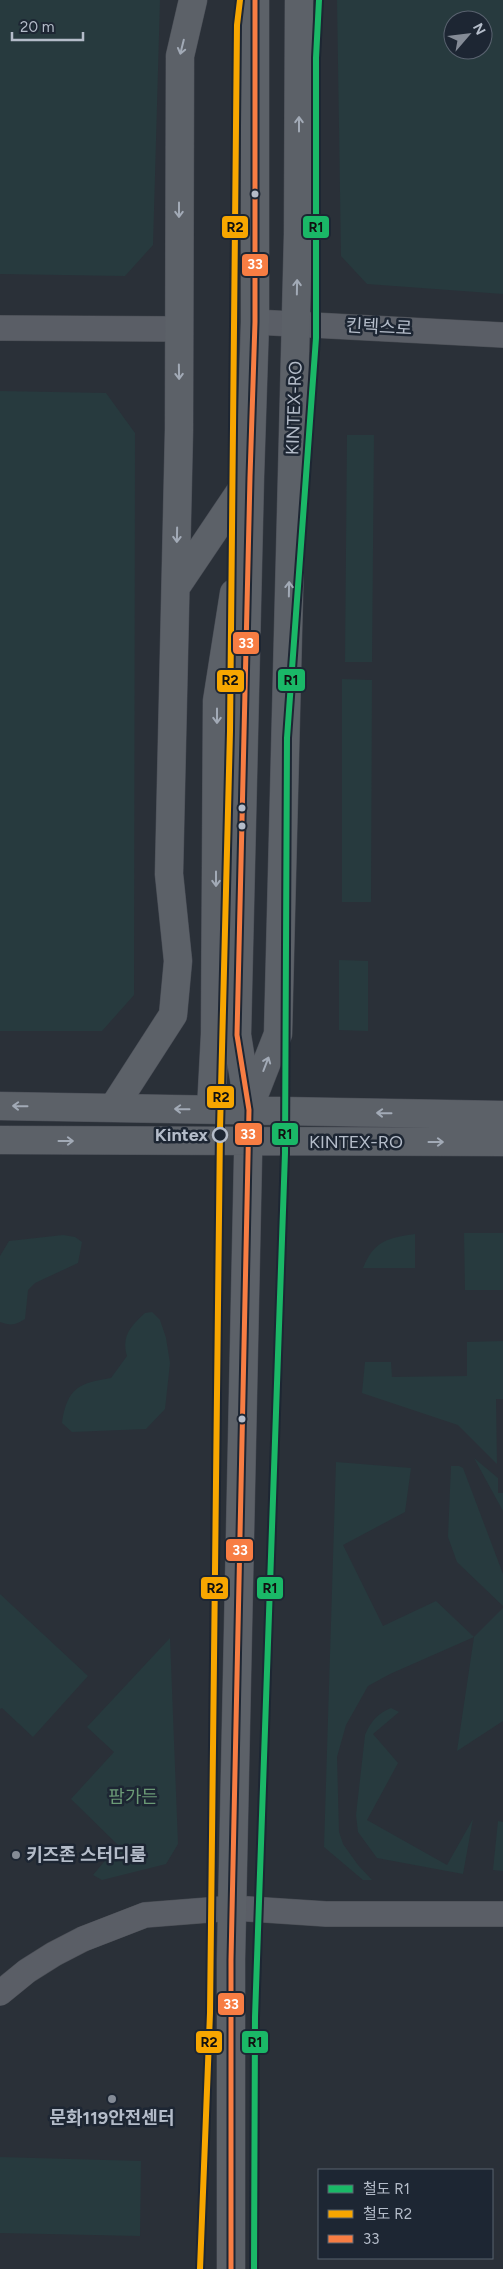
<svg xmlns="http://www.w3.org/2000/svg" width="503" height="2269" viewBox="0 0 503 2269" font-family="Figtree,'Noto Sans KR',sans-serif">
<style>
.green{fill:#273a3e;fill-rule:evenodd}
.lines{fill:none;stroke-linecap:round;stroke-linejoin:round}
.minor-casing{stroke:#484c53;stroke-width:26}
.major-casing{stroke:#484c55;stroke-width:29}
.minor{stroke:#5a5e66;stroke-width:25}
.major{stroke:#5c6168;stroke-width:28}
.bus-1-casing{stroke:#1d2633;stroke-width:9}
.bus-1{stroke:#f77d43;stroke-width:5}
.rail-1-casing{stroke:#1d2633;stroke-width:10}
.rail-2-casing{stroke:#1d2633;stroke-width:10}
.rail-1{stroke:#1ab867;stroke-width:6}
.rail-2{stroke:#f7a600;stroke-width:6}
.oneway{stroke:#a2aab6}
.bus-dot{fill:#b4bcc9;stroke:#1d2633;stroke-width:2}
.stop-dot{fill:#1d2633;stroke:#b4bcc9;stroke-width:2.5}
.poi-dot{fill:#848b96;stroke:#1d2633;stroke-width:2}
.labels{text-anchor:middle;dominant-baseline:central;stroke-width:5;stroke-linejoin:round;paint-order:stroke}
.street-label{font-size:18px;fill:#b4bcc9;stroke:#1d2633}
.stop-label{font-size:18px;font-weight:bold;fill:#b4bcc9;stroke:#1d2633;text-anchor:end}
.park-label{font-size:18px;fill:#6b9a76;stroke:#1d2633}
.poi-label{font-size:18px;font-weight:bold;fill:#b4bcc9;stroke:#1d2633;text-anchor:start}
.line-badge{stroke:#1d2633;stroke-width:2}
.badge-label{font-size:14px;text-anchor:middle;font-weight:bold;fill:#fff}
.pale-badge-label{font-size:14px;text-anchor:middle;font-weight:bold;fill:#111}
</style>
<rect width="100%" height="100%" fill="#2a3038"/>
<!-- green -->
<path class="green" d="M0 0H160L153 245 125 276 0 274Z
M337 0H503V294L367 284 341 256ZM453 20H483V50H453Z
M0 391 106 393 135 433 134 995 102 1031H0Z
M347 435H374L372 662H345Z
M342 679 372 680 371 902H342Z
M339 960 368 961V1031L339 1030Z
M464 1233H503V1290H465Z
M415 1234V1268H363C374 1241 387 1238 415 1234Z
M63 1235 75 1237 82 1242 78 1263 35 1283 28 1290 25 1319C16 1325 11 1326 0 1322V1256L9 1241Z
M152 1312 160 1320 166 1338 170 1363 165 1409 146 1429 72 1432 62 1423C67 1388 79 1383 111 1378L127 1356C121 1336 131 1326 145 1313Z
M503 1341V1399H496L497 1464 458 1425 362 1393 365 1362H391L392 1377 467 1376V1342Z
M474 1458 498 1478V1493H503V1511Z
M336 1462 411 1468 405 1512 343 1545 383 1626 436 1601 474 1637 503 1608V1721L457 1751 474 1637 390 1674 368 1686 346 1725 337 1757 339 1832 343 1844 358 1865 372 1880H363L324 1847Z
M451 1466H459L463 1468 503 1574V1606L457 1562 448 1537Z
M0 1594 88 1676 33 1737 2 1708 0 1709Z
M170 1638 178 1844 166 1864 102 1880 93 1875 118 1845 71 1799 114 1752 87 1727Z
M391 1708 399 1712 373 1734 398 1763 367 1820 447 1865 473 1819 463 1874 377 1858 358 1832 356 1815 365 1735C371 1721 377 1714 391 1708Z
M498 1821 503 1822V1871L493 1870Z
M0 2157 141 2161 140 2236 0 2233Z"/>
<g class="lines">
<defs>
<path id="minor" d="M255 322 503 335
M0 328 178 329
M0 1993 27 1971 54 1954 83 1939 145 1915 234 1908 326 1914H503"/>
<path id="major" d="M176 587 250 477
M0 1106 503 1115
M113 1108 173 1015 178 961 169 874 179 430 180 56 193 0
M249 1108 278 1034 298 234 299 0
M211 1109 215 1034 217 701 234 593
M0 1140 503 1142
M231 2269V1960L249 1110 237 1035 250 477 255 322V0"/>
</defs>
<!-- minor casing -->
<use href="#minor" class="minor-casing"/>
<!-- major casing -->
<use href="#major" class="major-casing"/>
<!-- minor -->
<use href="#minor" class="minor"/>
<!-- major -->
<use href="#major" class="major"/>
<defs>
<path id="bus-1" d="M231 2269V1960L249 1110 237 1035 250 477 255 322V0"/>
</defs>
<!-- bus-1 casing -->
<use href="#bus-1" class="bus-1-casing"/>
<!-- bus-1 -->
<use href="#bus-1" class="bus-1"/>
<defs>
<path id="rail-1" d="M254 2269 255 2017 285 1153 287 738 316 338V58L319 0"/>
<path id="rail-2" d="M200 2269 210 2013 220 1129 230 731 237 25 240 0"/>
</defs>
<!-- rail-1 casing -->
<use href="#rail-1" class="rail-1-casing"/>
<!-- rail-2 casing -->
<use href="#rail-2" class="rail-2-casing"/>
<!-- rail-1 -->
<use href="#rail-1" class="rail-1"/>
<!-- rail-2 -->
<use href="#rail-2" class="rail-2"/>
</g>
<!-- one-way arrows -->
<defs><path id="oneway-shaft" d="M-6 0H5M1.5-3L5.5 0L1.5 3" fill="none" stroke-width="1.6" stroke-linecap="round" stroke-linejoin="round" transform="scale(1.25)"/></defs>
<g class="oneway">
<use href="#oneway-shaft" transform="translate(182 47) rotate(104)"/>
<use href="#oneway-shaft" transform="translate(299 124) rotate(-90)"/>
<use href="#oneway-shaft" transform="translate(179 210) rotate(90)"/>
<use href="#oneway-shaft" transform="translate(297 287) rotate(-89)"/>
<use href="#oneway-shaft" transform="translate(179 372) rotate(89)"/>
<use href="#oneway-shaft" transform="translate(177 535) rotate(91)"/>
<use href="#oneway-shaft" transform="translate(289 589) rotate(-89)"/>
<use href="#oneway-shaft" transform="translate(217 716) rotate(90)"/>
<use href="#oneway-shaft" transform="translate(216 879) rotate(90)"/>
<use href="#oneway-shaft" transform="translate(266 1064) rotate(-69)"/>
<use href="#oneway-shaft" transform="translate(20 1106) rotate(-179)"/>
<use href="#oneway-shaft" transform="translate(182 1109) rotate(-179)"/>
<use href="#oneway-shaft" transform="translate(384 1113) rotate(-179)"/>
<use href="#oneway-shaft" transform="translate(66 1141)"/>
<use href="#oneway-shaft" transform="translate(436 1142)"/>
</g>
<!-- markers -->
<g class="bus-dot">
<circle cx="255" cy="194" r="4.5"/>
<circle cx="242" cy="808" r="4.5"/>
<circle cx="242" cy="826" r="4.5"/>
<circle cx="242" cy="1419" r="4.5"/>
</g>
<circle class="stop-dot" cx="220" cy="1135" r="7"/>
<g class="poi-dot">
<circle cx="16" cy="1855" r="5"/>
<circle cx="112" cy="2099" r="5"/>
</g>
<g class="labels">
<!-- street labels -->
<g class="street-label">
<text transform="translate(379 327) rotate(3)">킨텍스로</text>
<text transform="translate(294 408) rotate(-88)">KINTEX-RO</text>
<text x="356" y="1142">KINTEX-RO</text>
</g>
<!-- stop labels -->
<g class="stop-label">
<text x="208" y="1135">Kintex</text>
</g>
<!-- park labels -->
<g class="park-label">
<text x="133" y="1797">팜가든</text>
</g>
<!-- poi labels -->
<g class="poi-label">
<text x="26" y="1855">키즈존 스터디룸</text>
<text x="112" y="2118" text-anchor="middle">문화119안전센터</text>
</g>
</g>
<g class="line-badge">
<rect x="221" y="215" width="28" height="24" rx="5" fill="#f7a600"/>
<rect x="302" y="215" width="28" height="24" rx="5" fill="#1ab867"/>
<rect x="241" y="253" width="28" height="24" rx="5" fill="#f77d43"/>
<rect x="232" y="631" width="28" height="24" rx="5" fill="#f77d43"/>
<rect x="277" y="668" width="29" height="24" rx="5" fill="#1ab867"/>
<rect x="216" y="669" width="29" height="24" rx="5" fill="#f7a600"/>
<rect x="206" y="1085" width="29" height="24" rx="5" fill="#f7a600"/>
<rect x="234" y="1122" width="29" height="24" rx="5" fill="#f77d43"/>
<rect x="271" y="1122" width="28" height="24" rx="5" fill="#1ab867"/>
<rect x="225" y="1538" width="29" height="24" rx="5" fill="#f77d43"/>
<rect x="256" y="1576" width="28" height="24" rx="5" fill="#1ab867"/>
<rect x="200" y="1576" width="29" height="24" rx="5" fill="#f7a600"/>
<rect x="217" y="1992" width="28" height="24" rx="5" fill="#f77d43"/>
<rect x="241" y="2030" width="28" height="24" rx="5" fill="#1ab867"/>
<rect x="195" y="2030" width="28" height="24" rx="5" fill="#f7a600"/>
</g>
<g class="badge-label">
<text x="255" y="269">33</text>
<text x="246" y="648">33</text>
<text x="248" y="1139">33</text>
<text x="240" y="1555">33</text>
<text x="231" y="2009">33</text>
</g>
<g class="pale-badge-label">
<text x="235" y="232">R2</text>
<text x="316" y="232">R1</text>
<text x="291" y="685">R1</text>
<text x="230" y="685">R2</text>
<text x="221" y="1102">R2</text>
<text x="285" y="1139">R1</text>
<text x="270" y="1593">R1</text>
<text x="215" y="1593">R2</text>
<text x="255" y="2047">R1</text>
<text x="209" y="2047">R2</text>
</g>
<!-- legend -->
<rect x="318" y="2169" width="175" height="90" fill="#1d2633" stroke="#59626f"/>
<rect x="328" y="2185" width="25" height="8" fill="#1ab867" stroke="#59626f"/>
<text x="363" y="2194" font-size="15" fill="#b4bcc9">철도 R1</text>
<rect x="328" y="2210" width="25" height="8" fill="#f7a600" stroke="#59626f"/>
<text x="363" y="2219" font-size="15" fill="#b4bcc9">철도 R2</text>
<rect x="328" y="2235" width="25" height="8" fill="#f77d43" stroke="#59626f"/>
<text x="363" y="2244" font-size="15" fill="#b4bcc9">33</text>
<!-- north arrow -->
<g transform="translate(468 35) rotate(62)"><circle r="24" fill="#1d2633" stroke="#59626f"/>
<path d="M0-4L9 19L0 12L-9 19Z" fill="#848b96"/>
<text y="-8" font-size="14" font-weight="bold" text-anchor="middle" fill="#b4bcc9">N</text>
</g>
<!-- scale -->
<path d="M12 32v8h71v-8" fill="none" stroke="#b4bcc9" stroke-width="2.5"/>
<text x="20" y="32" font-size="15" fill="#b4bcc9" stroke="#1d2633" stroke-width="4" paint-order="stroke">20 m</text>
</svg>
